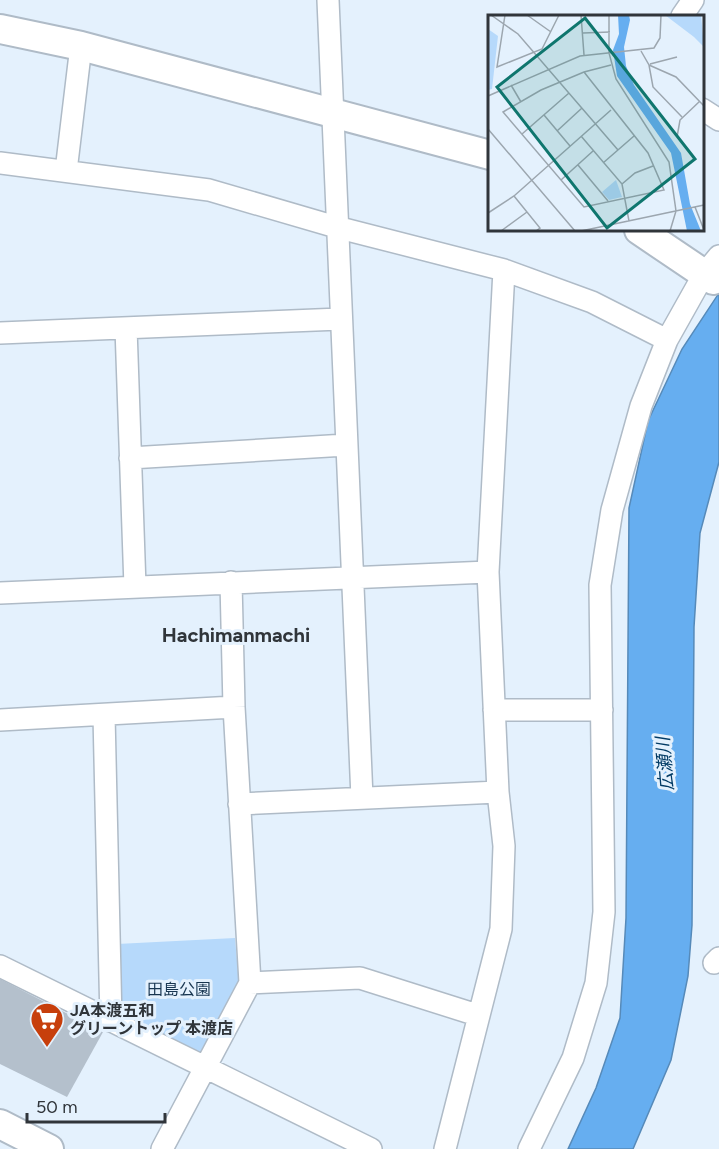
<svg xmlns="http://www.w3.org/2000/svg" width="719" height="1149" viewBox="0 0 719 1149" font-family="Figtree,'Noto Sans JP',sans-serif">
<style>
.green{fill:#b6d9fb}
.water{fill:#66aef0;stroke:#568ab9;stroke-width:1.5}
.building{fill:#b4c0cc}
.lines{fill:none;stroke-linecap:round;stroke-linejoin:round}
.street-casing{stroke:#afbbc7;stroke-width:24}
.secondary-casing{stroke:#afbbc7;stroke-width:32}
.street{stroke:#fff;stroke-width:21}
.secondary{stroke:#fff;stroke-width:28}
.labels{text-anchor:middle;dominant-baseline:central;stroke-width:6;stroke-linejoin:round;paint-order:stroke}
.park-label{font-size:16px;fill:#183651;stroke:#e4f1fd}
.poi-label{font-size:16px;font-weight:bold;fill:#30353a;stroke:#e4f1fd;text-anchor:start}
.water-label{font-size:18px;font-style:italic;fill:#023b65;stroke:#e4f1fd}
.quarter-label{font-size:20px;font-weight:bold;fill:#30353a;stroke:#e4f1fd}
.inset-road{fill:none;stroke:#9ca6af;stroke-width:1.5}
.view{fill:#0f766e;fill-opacity:0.15;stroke:#0f766e;stroke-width:3}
.inset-edge{fill:none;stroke:#30353a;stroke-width:3}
</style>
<rect width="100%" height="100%" fill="#e4f1fd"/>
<!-- green -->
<path class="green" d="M235 938 239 984 199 1054 120 1014 117 944Z"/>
<!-- water -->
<path class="water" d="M719 293V462L700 533 694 627 692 925 688 976 671 1060 633 1149H568L596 1088 620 1018 626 918 629 508 648 421 682 349Z"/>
<!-- building -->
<path class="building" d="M0 979 103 1032 67 1097 0 1064Z"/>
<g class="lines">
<defs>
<path id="street" d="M328 0 362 798
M682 16 693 0
M702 109 719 120
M0 163 209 190 336 227 504 270 592 302 667 340
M66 171 81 46
M126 328 135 587
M0 333 340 319
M130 458 346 445
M0 593 488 572
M494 710H602
M104 715 111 1021
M0 720 234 707
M239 804 498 792
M714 963 719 958
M0 966 371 1149
M250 983 360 978 477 1015
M162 1149 250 983 234 707 231 582
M445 1149 501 929 504 846 498 792 488 572 504 270
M529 1149 573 1058 596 983 604 912 600 585 612 510 641 406 667 340 704 274 719 256"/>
<path id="secondary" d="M0 29 81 46 490 155
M639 230 713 280
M0 1124 49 1149"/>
</defs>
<!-- street casing -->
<use href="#street" class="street-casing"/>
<!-- secondary casing -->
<use href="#secondary" class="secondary-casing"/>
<!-- street -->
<use href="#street" class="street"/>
<!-- secondary -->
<use href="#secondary" class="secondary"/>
</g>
<!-- icons -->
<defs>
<symbol id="supermarket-pin" viewBox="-11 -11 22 30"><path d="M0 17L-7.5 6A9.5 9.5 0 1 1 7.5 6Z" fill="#c73f0c" stroke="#e4f1fd"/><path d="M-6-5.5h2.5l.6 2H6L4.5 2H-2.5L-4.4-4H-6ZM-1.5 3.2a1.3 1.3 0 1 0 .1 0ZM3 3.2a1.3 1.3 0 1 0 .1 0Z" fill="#fff"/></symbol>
</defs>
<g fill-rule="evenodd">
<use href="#supermarket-pin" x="28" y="1000" width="38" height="52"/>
</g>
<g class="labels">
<!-- park labels -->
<g class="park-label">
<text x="179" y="989">田島公園</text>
</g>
<!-- poi labels -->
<g class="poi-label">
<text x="70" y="1010">JA本渡五和<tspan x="70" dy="18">グリーントップ 本渡店</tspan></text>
</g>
<!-- water labels -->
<g class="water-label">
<text transform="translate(665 764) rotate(-95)">広瀬川</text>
</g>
<!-- quarter labels -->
<g class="quarter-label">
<text x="236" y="635">Hachimanmachi</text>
</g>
</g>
<!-- overview -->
<g transform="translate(488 15)">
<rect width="216" height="216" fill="#e4f1fd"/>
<path d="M177 0H213L216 32 206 22ZM0 14 10 21 4 74 0 75ZM128 165 134 182 121 185 114 177Z" fill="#b6d9fb"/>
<path d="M130 0H141L142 5 136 32 138 51 146 70 193 138 202 189 213 216H199L183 138 129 61 125 35 131 19Z" fill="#66aef0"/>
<path class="inset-road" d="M3 0 30 19 130 135M17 0 9 52 54 34 71 0M39 0 63 17M93 0 96 40M121 0V38L128 64 181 147 188 196 182 216M95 18 122 17M153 36 161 50 165 72 194 102M162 49 189 42M161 50 188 62 216 91M96 57 160 138 176 175 96 192 15 97 53 75 96 57 123 50M23 70 33 87M0 81 92 41 166 33 172 23 173 0M56 100 82 131M0 114 87 216M69 116 94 93M34 119 81 78M93 121 134 169 141 206M189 122 192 105 212 86M115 148 146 121M90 150 120 186M73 165 105 136M134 169 147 158 165 151M26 181 52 213 48 216M207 192 216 215M0 198 26 181 123 95M13 216 39 197M93 216 216 190"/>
<path class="view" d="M97 3 207 144 119 213 9 72Z"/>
<rect width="216" height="216" class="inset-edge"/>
</g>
<!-- scale -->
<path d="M27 1113v9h138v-9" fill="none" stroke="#30353a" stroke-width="3"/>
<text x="36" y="1113" font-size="18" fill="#30353a" stroke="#e4f1fd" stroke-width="4.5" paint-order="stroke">50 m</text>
</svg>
